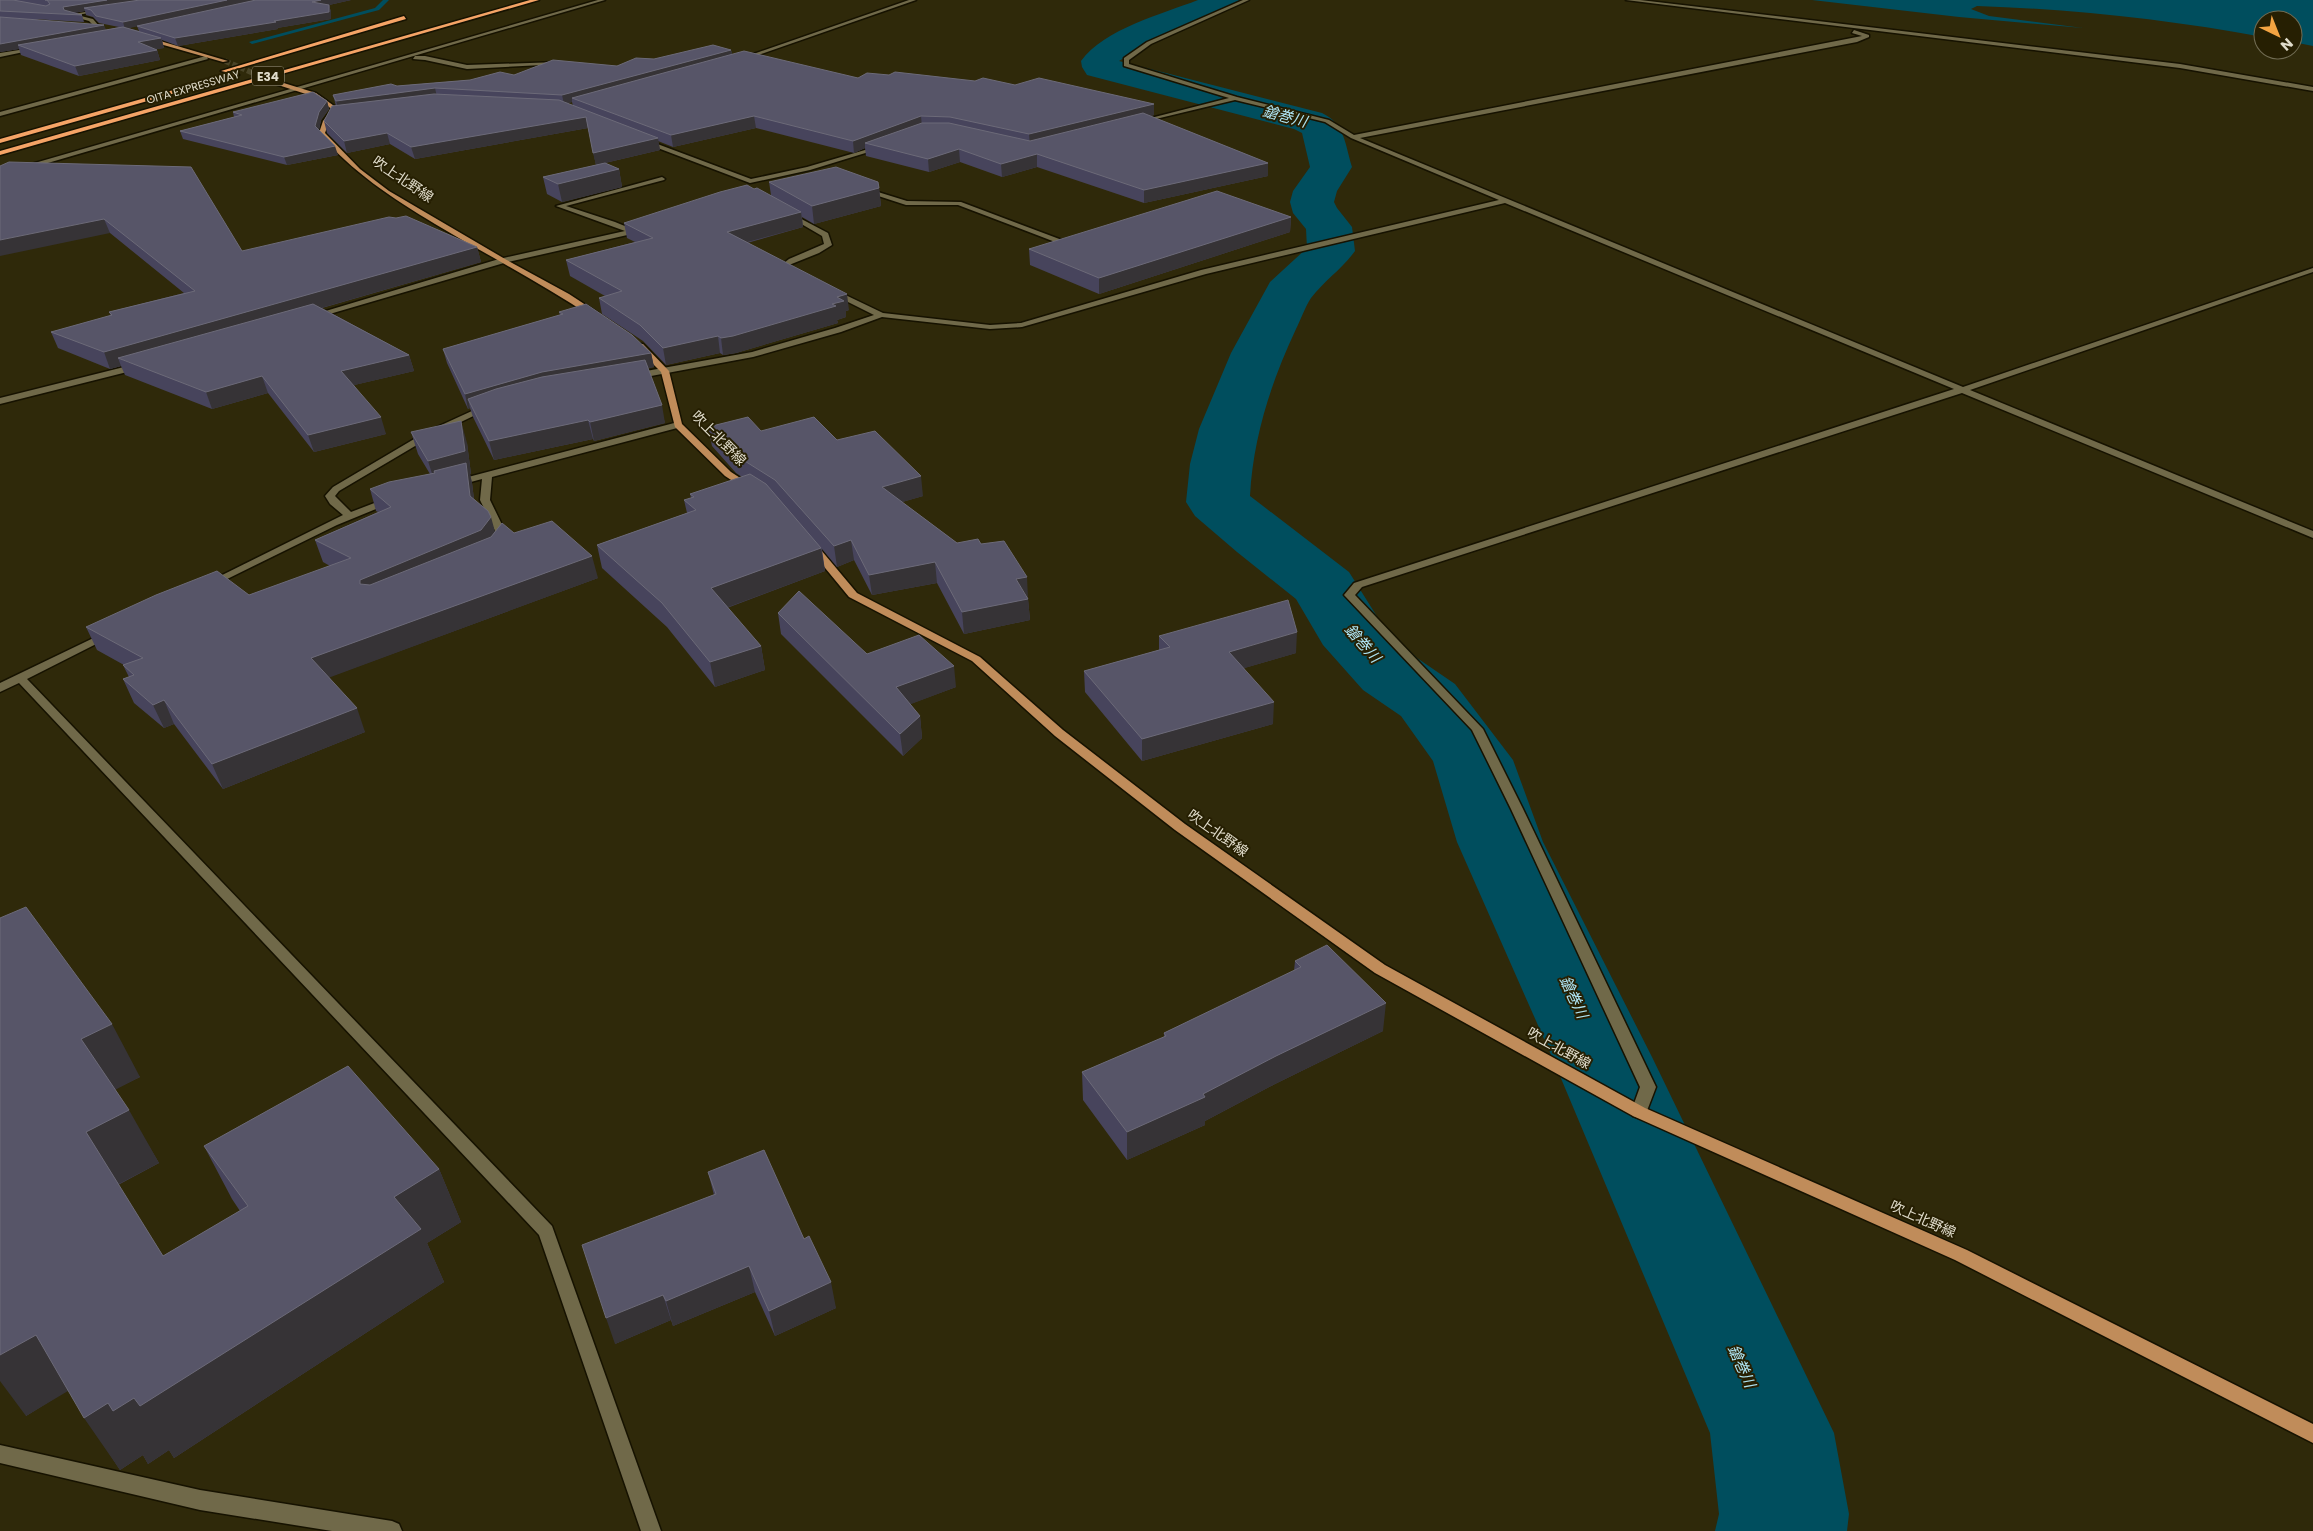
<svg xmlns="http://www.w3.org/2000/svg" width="2313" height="1531" viewBox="0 0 2313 1531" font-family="Poppins,'Noto Sans JP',sans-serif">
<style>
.water{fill:#004e5e}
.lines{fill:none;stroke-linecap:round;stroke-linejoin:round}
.stream{fill:#004e5e;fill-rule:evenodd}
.river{fill:#004e5e;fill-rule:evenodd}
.major-tunnel{stroke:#4a4427;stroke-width:5.5;stroke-dasharray:5.5 2.5;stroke-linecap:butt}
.minor-casing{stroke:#161200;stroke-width:3}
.major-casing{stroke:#161200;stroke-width:3}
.highway-casing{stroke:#161200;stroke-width:3}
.minor{fill:#706949;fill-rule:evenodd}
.major{fill:#c08c5a;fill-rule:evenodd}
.highway{fill:#f5a466;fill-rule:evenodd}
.wall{fill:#47445c;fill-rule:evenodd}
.shaded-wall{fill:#363336}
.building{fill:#575568;stroke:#6c6a78}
.labels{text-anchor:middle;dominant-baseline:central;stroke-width:4;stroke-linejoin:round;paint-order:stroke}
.far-street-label{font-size:11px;fill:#e0dccb;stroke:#261f02}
.shield{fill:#261f02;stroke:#a8a38f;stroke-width:1}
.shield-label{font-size:12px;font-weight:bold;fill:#e0dccb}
.street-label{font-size:14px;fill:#e0dccb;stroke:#261f02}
.water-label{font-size:15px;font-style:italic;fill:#afe5f4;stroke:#261f02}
</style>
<rect width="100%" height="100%" fill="#2f290a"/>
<!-- water -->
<path class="water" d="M1812 0H2313V46L2293 42V20H2263V37C2171 20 2071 9 1977 6L1971 9 1989 16 2083 28 1959 17Z"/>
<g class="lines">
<!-- stream -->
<path class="stream" d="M383 0H389L379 10 252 44 249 42 375 8Z"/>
<!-- river -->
<path class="river" d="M1198 0H1240L1235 7 1151 42 1119 61 1322 113C1345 124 1345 144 1352 167L1337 191 1334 202 1337 208 1352 227 1355 251C1342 269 1324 281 1311 298 1305 307 1301 319 1296 329 1271 382 1253 438 1250 496L1349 572 1378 618 1417 658 1455 684 1513 760 1543 842 1652 1057 1834 1433 1849 1514 1847 1531H1715L1719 1514 1710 1433 1552 1057 1457 842 1433 761 1401 716 1363 690 1323 645 1296 599 1237 552 1195 516 1186 502 1190 464 1199 429 1231 353 1270 282 1307 248 1306 229 1293 213 1290 202 1293 191 1310 167 1302 133 1294 129 1087 75 1082 67 1081 61C1104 29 1162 14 1198 0Z"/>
<!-- major-tunnel -->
<path class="major-tunnel" d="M225 61 274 82"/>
<defs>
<path id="minor" d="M598 0H605L0 177V173Z
M909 0H916L744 60 739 59Z
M1243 0H1249L1151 44 1129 60V64L1237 97 1329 120 1354 135 1862 36 1852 33 1854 30 1869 35V37L1857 42 1360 138 1963 387 2313 268V272L1970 390 2313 531V538L1962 393 1362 587 1355 595 1483 729 1523 809 1656 1087 1645 1116 1639 1118 1633 1116 1631 1112 1640 1087 1511 809 1472 730 1344 595 1354 583 1954 389 1505 203 1206 274 1022 327 990 329 882 317 841 332 753 357 635 379 631 376 635 373 752 352 835 328 874 315 830 293 829 291 833 289 883 313 990 325 1021 323 1201 270 1499 200 1351 138 1325 122 1235 100 1139 123V121L1229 98 1124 66V58L1147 42Z
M1626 0H1640L2180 64 2313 87V91L2180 68Z
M103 9 101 11 77 15 93 19 99 26 96 28 89 21 67 15Z
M38 47V49L0 57V53Z
M206 56 208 59 0 116V112Z
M415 56H425L467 65 559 62 562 64 467 69 425 60 413 59Z
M644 139 751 179 807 167 882 145 885 147 810 170 750 183 642 142Z
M662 177 665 179 664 180 566 206 615 222 632 229 645 227V231L504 263 316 318 309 316 499 259 625 231 556 206Z
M865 188 907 201 961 202 1070 243 1063 245 958 205H906L863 191V189Z
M786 213H790L828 233 832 245 819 253 789 265 788 266 797 271 793 273 779 267 789 259 824 244 822 236 786 215Z
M140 363 144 366 143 368 0 404V398Z
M485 405 492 407 432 436 339 491 335 496 351 512 390 497 395 500 393 502 337 525 213 586H205L204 584 343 515 330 504 325 496 333 487 426 432Z
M678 422 681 423V427L492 477 490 500 509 539 505 544H497L496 542 499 539 480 500 482 479 456 486 451 483 453 481Z
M108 631 112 632 114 634 112 636 27 679 552 1226 661 1531H641L539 1235 19 683 0 692V683Z
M0 1445 200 1490 392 1521 399 1524 402 1531H332L200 1510 0 1463Z"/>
<path id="major" d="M146 38H150L228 61 223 62 146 40Z
M274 80 316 93 337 108C337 114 328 123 325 133L360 169 389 191 505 259 569 294 598 313V317H592C541 283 487 255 435 224 392 198 352 172 319 133L323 121 332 109 312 96 272 83Z
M637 344H643L669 371 682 424 731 472 751 485V489H745L725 476 675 427 661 372 637 348Z
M812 543 816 544 857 593 980 657 1063 730 1185 824 1385 965 1645 1108 1967 1250 2313 1424V1443L1955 1260 1633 1116 1375 973 1175 830 1055 736 972 661 849 597 807 546Z"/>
<path id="highway" d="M530 0H539L0 155V151Z
M404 16 406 19 226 72 221 71Z
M237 72 239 75 0 143V139Z"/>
</defs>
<!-- minor casing -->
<use href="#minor" class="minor-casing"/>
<!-- major casing -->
<use href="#major" class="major-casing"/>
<!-- highway casing -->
<use href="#highway" class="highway-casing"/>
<!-- minor -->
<use href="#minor" class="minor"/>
<!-- major -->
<use href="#major" class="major"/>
<!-- highway -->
<use href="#highway" class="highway"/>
</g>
<!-- wall -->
<path class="wall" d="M0 0H351L329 5 331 12V19L277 28 278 29 178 46 162 40 164 48 155 49 157 50 160 60 79 76 21 55 19 49 0 52ZM85 11 86 15 93 17 99 23 119 27 106 30 33 19 84 22 82 15 74 13ZM137 26 139 31 128 28Z
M731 50 732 54 858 78 1154 115 1150 116 1268 163V176L1144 203 1037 167 1002 177 960 162 929 172 866 156 865 148 854 153 756 128 673 147 658 141 660 150 605 163 619 169 622 187 562 202 547 194 543 177 596 165 588 128 415 159 390 144 347 153 327 133 324 121 336 106 333 95 397 86 470 80 514 75 617 66 654 59ZM572 102 573 106 567 103Z
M327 101 329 109 321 120 319 130 338 155 287 165 183 139 180 131 234 117 233 112Z
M0 166 242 251 477 247 481 262 322 308 409 355 414 371 354 385 386 434 314 452 268 393 212 409 125 375 121 366 110 369 58 348 51 332 111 316 109 312 184 293 110 233Z
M769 182 879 188 881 206 814 224 802 217 803 227 747 243 849 310 846 311V317L837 320 838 323 736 353 723 355 720 353 666 365 643 341 602 314 599 298 605 296 570 276 566 260 635 242 627 238 624 223 771 195Z
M1291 217 1290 232 1099 294 1030 265 1029 249Z
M559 312 651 353 654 367 648 368 665 423 594 441 593 439 494 460 473 417 470 408 468 409 447 363 443 349 560 315Z
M708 427 761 431 837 440 923 496 902 502 957 543 981 544 1028 598V599L1030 620 964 634 937 583 872 595 854 560 837 567 822 549 825 571 727 608 761 646 765 670 715 687 667 627 602 568 597 545 687 513 684 500 691 498 690 494 742 477 736 473 712 446Z
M411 432 467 443 471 474H470L472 483 474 499 495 532 514 533 598 578 329 677 365 732 223 789 174 724 164 728 134 703 123 679 129 677 123 665H124L97 650 86 627 249 595 330 566 323 562 315 540 378 512 376 511 370 489 430 474 418 454Z
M778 613 867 654 956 687 910 704 920 716 922 738 903 756 781 634Z
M1159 636 1296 653 1244 668 1273 724 1142 761 1085 692 1084 671 1159 650Z
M0 918 140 1077 115 1089 159 1163 118 1185 163 1256 240 1211 232 1199 204 1146 439 1169 461 1222 427 1243 444 1282 174 1458 169 1450 148 1464 143 1455 120 1470 68 1390 26 1416Z
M1295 961 1383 1031 1275 1084 1205 1121V1125L1127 1160 1083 1100 1082 1072 1164 1037V1033L1294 971Z
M708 1172 804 1239 836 1308 775 1336 755 1292 673 1326 671 1320 615 1344 714 1195Z"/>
<!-- shaded-wall -->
<path class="shaded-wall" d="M107 0H151L84 8 85 11 65 14 63 7Z
M227 0H262L125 29 123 22Z
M321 0H351L329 5 331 12V19L277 28 278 29 178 46 175 38 274 21 312 2Z
M104 25 107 32 18 45 19 49 0 52V44Z
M161 38 164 48 141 51 138 42Z
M157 50 160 60 79 76 75 66Z
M731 50 733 58 572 98V102L564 104 562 95Z
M435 88 437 97 339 110 336 101Z
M327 101 329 109 321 120 318 134 315 126 319 112Z
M1154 104V115L1030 146 1029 134Z
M754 116 756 128 673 147 671 135Z
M921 116 922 127 865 143V148L854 153 853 141Z
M586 117 588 128 415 159 411 147Z
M387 133 390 144 347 153 344 141Z
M658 138 660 150 596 165 593 153Z
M335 146 338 155 287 165 284 157Z
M959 149 960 162 929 172 928 159Z
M1037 154V167L1002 177 1001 164Z
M1268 163V176L1144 203V190Z
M619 169 622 187 562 202 558 184Z
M879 188 881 206 814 224 812 206Z
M801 212 803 227 729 247 727 232Z
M1291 217 1290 232 1099 294V278Z
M104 219 110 233 0 256V240Z
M477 247 481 262 130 363 118 358 121 366 110 369 104 352Z
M847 294 849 310 846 311V317L837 320 838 323 736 353 723 355 721 338 832 304 837 297Z
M718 336 720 353 666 365 663 348Z
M651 353 654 367 546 386 468 399 470 408 468 409 465 394 542 372Z
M409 355 414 371 346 387 341 371Z
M262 376 268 393 212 409 206 392Z
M662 405 665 423 594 441 590 422Z
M381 417 386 434 314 452 308 435Z
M588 420 593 439 494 460 489 441Z
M461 421 467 443 471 474H470L472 483 476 517 434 471 437 483H435L428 461Z
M921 476 923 496 885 507 882 487Z
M491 517 497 539 367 602 360 584V580Z
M851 540 854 560 837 567 834 546Z
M821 548 825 571 715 612 711 588Z
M592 556 598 578 320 681 311 658Z
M935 562 937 583 872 595 869 575Z
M1027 577 1028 598 1016 579Z
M1028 599 1030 620 964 634 962 612Z
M1297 632 1296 653 1228 673 1229 652Z
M761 646 765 670 715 687 710 662Z
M954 666 956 687 898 709 896 687Z
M164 700 174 724 164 728 153 705Z
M1274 702 1273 724 1142 761V739Z
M357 708 365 732 223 789 212 764Z
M920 716 922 738 903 756 900 734Z
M1386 1003 1383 1031 1275 1084 1205 1121V1125L1127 1160V1132L1203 1094 1276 1056Z
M112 1024 140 1077 111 1092 81 1039Z
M129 1110 159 1163 117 1185 86 1132Z
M439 1169 461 1222 427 1243 444 1282 174 1458 169 1450 148 1464 143 1455 120 1470 84 1418 108 1403 394 1197Z
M749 1266 755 1292 673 1326 666 1301Z
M831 1282 836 1308 775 1336 769 1311Z
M663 1295 671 1320 615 1344 606 1318Z
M36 1335 73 1388 26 1416 0 1381V1355Z"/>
<!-- building -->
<path class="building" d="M0 0H13L46 6 50 4 47 0H45H107L63 7 64 10 82 15 0 11Z
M140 0H227L123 22 96 16 91 10 84 8Z
M256 0H321L312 2 329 5V12L274 21 276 22 175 38 137 26Z
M0 17 104 25 0 44Z
M123 27 161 38 138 42 157 50 75 66 18 45Z
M713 45 731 50 562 95 435 88 336 101 333 95 391 84 397 86 470 80 500 72 514 75 553 60 617 66 636 58 654 59Z
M744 51 858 78 867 73 889 75 895 72 975 81 983 78 1015 85 1039 78 1154 104 1029 134 950 117 921 116 853 141 754 116 671 135 572 98Z
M313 92 327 101 319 112 315 126 335 146 284 157 180 131 242 115 233 112Z
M434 94 559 100 658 138 593 153 586 117 411 147 387 133 344 141 324 121 332 106Z
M1143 113 1268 163 1144 190 1037 154 1001 164 959 149 928 159 865 143 922 123H949L1030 141Z
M9 162 191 167 242 251 389 217 396 218 406 216 477 247 104 352 51 332 112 315 109 312 195 291 104 219 0 240V166Z
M605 163 619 169 558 184 543 177Z
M836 167 878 182 879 188 812 206 769 182Z
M747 185 754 189 757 188 801 212 727 232 847 294 837 297 844 301 832 304 836 306 733 336 721 338 718 336 663 348 640 325 599 298 622 291 566 260 653 238 624 223 720 192Z
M1217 191 1291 217 1099 278 1029 249Z
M313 304 409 355 341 371 381 417 308 435 262 376 206 392 118 358Z
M586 304 632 335 651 353 542 372 465 394 443 349 563 314 559 312Z
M645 360 662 405 590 422 588 420 489 441 468 399 496 389 542 377Z
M748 417 761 431 814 417 837 440 875 431 921 476 882 487 957 543 978 539 981 544 1004 541 1027 577 1016 579 1028 599 962 612 935 562 869 575 851 540 834 546 775 480 732 453 708 427Z
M461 421 465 451 428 461 411 432Z
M466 463 470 496 488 511 491 517 481 530 360 580V584L370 585 491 537 502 523 514 533 552 521 592 556 311 658 357 708 212 764 164 700 153 705 123 679 134 675 123 665 143 658 86 627 156 595 217 571 249 595 351 558 315 540 391 507 370 489 389 482 435 473 434 471Z
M750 474 766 484 821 548 711 588 761 646 710 662 662 603 597 545 696 510 684 500 694 497 690 494Z
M799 591 867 654 919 635 954 666 896 687 920 716 900 734 778 613Z
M1288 600 1297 632 1229 652 1274 702 1142 739 1084 671 1170 647 1159 636Z
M26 907 112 1024 81 1039 129 1110 86 1132 163 1256 248 1206 204 1146 348 1066 439 1169 394 1197 421 1229 140 1406 134 1398 113 1411 108 1403 84 1418 36 1335 0 1355V918Z
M1327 945 1386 1003 1276 1056 1203 1094 1205 1097 1127 1132 1082 1072 1166 1036 1164 1033 1301 967 1295 961Z
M764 1150 804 1239 809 1236 831 1282 769 1311 749 1266 666 1301 663 1295 606 1318 582 1245 716 1194 708 1172Z"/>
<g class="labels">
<!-- far-street labels -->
<g class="far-street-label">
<text transform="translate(193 87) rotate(-16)">OITA EXPRESSWAY</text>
</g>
<!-- shield labels -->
<rect class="shield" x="252" y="66.5" width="32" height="19" rx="4"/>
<g class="shield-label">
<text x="268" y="76">E34</text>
</g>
<!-- street labels -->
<g class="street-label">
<text transform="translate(403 179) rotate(34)">吹上北野線</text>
<text transform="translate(719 438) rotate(45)">吹上北野線</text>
<text transform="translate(1218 833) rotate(35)">吹上北野線</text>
<text transform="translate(1559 1048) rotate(29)">吹上北野線</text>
<text transform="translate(1923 1219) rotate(24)">吹上北野線</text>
</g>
<!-- water labels -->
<g class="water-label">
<text transform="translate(1285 116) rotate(15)">鎗巻川</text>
<text transform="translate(1363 643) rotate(49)">鎗巻川</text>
<text transform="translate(1574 997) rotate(65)">鎗巻川</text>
<text transform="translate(1742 1366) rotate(66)">鎗巻川</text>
</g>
</g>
<!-- north arrow -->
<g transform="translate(2278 35) rotate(137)"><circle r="24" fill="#261f02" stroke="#706b52"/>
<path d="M0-4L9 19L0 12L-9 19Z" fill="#f3a442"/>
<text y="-8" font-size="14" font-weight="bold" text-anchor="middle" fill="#e0dccb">N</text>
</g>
</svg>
